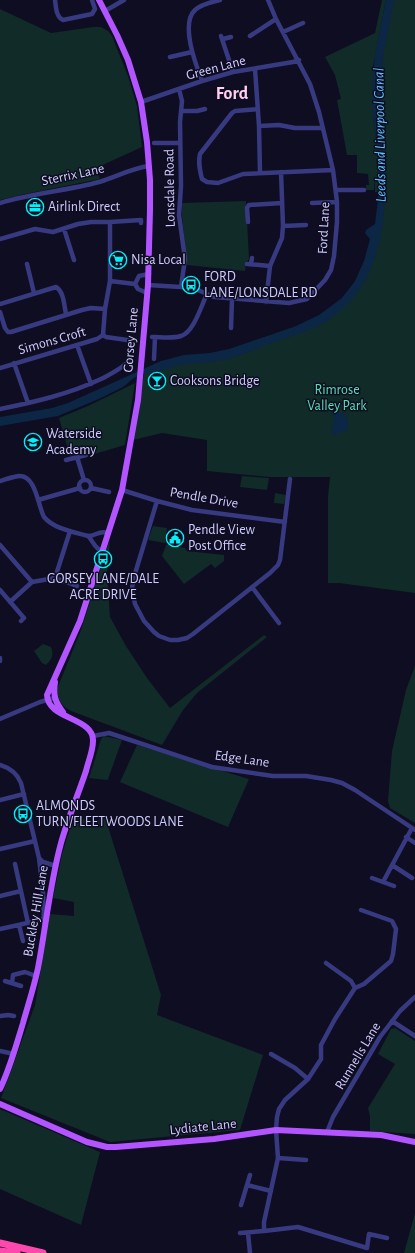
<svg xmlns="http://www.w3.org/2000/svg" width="415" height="1253" viewBox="0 0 415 1253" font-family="'Alegreya Sans',sans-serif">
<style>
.green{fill:#102b28}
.water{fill:#0c2646}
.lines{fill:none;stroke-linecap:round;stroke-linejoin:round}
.minor{stroke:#373a80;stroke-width:4.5}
.major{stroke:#b254ff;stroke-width:6}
.highway{stroke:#ff48ae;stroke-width:7}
.labels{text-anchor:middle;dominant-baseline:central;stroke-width:3;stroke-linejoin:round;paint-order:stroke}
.street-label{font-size:14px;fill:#cfcdff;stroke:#0f0d21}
.poi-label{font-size:14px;fill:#cfcdff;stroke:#0f0d21;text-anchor:start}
.park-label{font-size:14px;fill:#58e0b3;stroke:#0f0d21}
.water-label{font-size:15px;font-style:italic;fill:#5bc0ff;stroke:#0f0d21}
.district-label{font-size:18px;font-weight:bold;fill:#ffcff1;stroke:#0f0d21}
</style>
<rect width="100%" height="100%" fill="#0f0d21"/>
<!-- green -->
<path class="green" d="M382 0H386L373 67V117L377 147 379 152 378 154V192H375V176L374 190H366V185H369L368 174 357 173V155H347L337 100 341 99 335 75 325 57 375 33Z
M390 0H415V593L339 583H328V496L330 477H269L207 471V440L162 433 129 441 145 370 209 357 327 315 363 275 382 198 376 90Z
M0 9 51 33 93 27H101L108 31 112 36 128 76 137 106 142 147 96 168 100 179 25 194 0 200Z
M246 201 249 259 246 263 245 271 187 265 182 217V203Z
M135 383 125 445 91 455 89 451 70 456 59 418 88 406Z
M242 476 269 478 267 490 240 487Z
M275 493 286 495 284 504 274 503Z
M153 526 167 528 165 543 148 540Z
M110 539 107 575 110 617 126 646 147 678 170 708 264 635 267 637 197 693 183 710 162 745 71 711C61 706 58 700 57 689L81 630Z
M169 544 185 548 187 551 224 555V561L215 568 211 564 184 584 162 556 166 545Z
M43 644 51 647C54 654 52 660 46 665L42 663 34 651Z
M415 666V823L390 808 388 801 392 751 406 690Z
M104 736 122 740 108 779H109L107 780 89 778 101 739Z
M137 745 249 779 228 827 120 782Z
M74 816 92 822 105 817 161 995 157 1015 263 1055 240 1130 110 1142 1 1098 35 1005 50 914 74 916V902L53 898 62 854Z
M395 1028 415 1041V1134L370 1131V1116L368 1108 395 1064 378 1054 391 1029Z
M0 1109 100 1152 81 1225 0 1189Z
M415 1213V1253H404Z"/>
<!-- water -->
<path class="water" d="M386 0H394L383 55 381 80 385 146 382 149V152L385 154C388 211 383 282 332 317 316 329 295 335 276 341 258 348 240 356 222 360 208 363 193 363 179 365 171 367 164 370 156 372 149 374 142 372 136 377 130 380 127 385 121 388L101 398 58 416 0 426V417L52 408 68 403 161 361 184 355 210 353 229 349 294 327 319 315 342 298 355 281 364 261 370 239 365 233 366 230 375 224 378 199V154L379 152 377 147 373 117 372 83 375 55Z
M337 412 347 415 346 418 348 423V428L344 432 340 431 336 435H333L331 433C332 426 335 421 333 414Z"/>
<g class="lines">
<!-- minor -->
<path class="minor" d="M55 0C56 7 56 17 63 20L92 14 95 9 92 0
M105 11 124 0
M283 32 303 23
M221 36 233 72
M250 36 276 19
M223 39 231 37
M170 57 192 52
M255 69 259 126 260 173
M202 81C196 65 180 24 195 10 201 4 212 2 220 0
M179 89 182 101 180 122 181 186 179 215 185 259 181 287
M141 102 202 81 233 72 293 62 299 60
M258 109 235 111 232 113 200 154C198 163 200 171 202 179L207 182 218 183 243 174 333 170
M181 111H197L205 109
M259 126 279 125 295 128H322
M154 143H180
M336 190H364
M0 203C32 193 66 191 99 182 116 177 132 168 149 166
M312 203 337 202
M110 222 141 220V223
M248 222 247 208 249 205 282 203
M283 226 306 225
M64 229 74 260
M0 239 35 229 53 232 78 224 91 222H110V281L105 309 103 335 97 339 0 368
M27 264 34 293
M247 264 270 266
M251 264 252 258
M110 281 135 284
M148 285 181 287 198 290 214 297 289 303 307 299 325 280 331 270 334 256 337 222V202L333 170 319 112 310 84 276 19 268 0
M147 293 138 289 135 284 139 276 149 274
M266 302 270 266 282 238 283 226 281 172
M0 304 56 287C64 292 64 305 66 314
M0 312 5 328 8 332H11L82 310 91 308 105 309
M231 328 232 299
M103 335 106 337 134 341
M152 337C161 337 172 339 181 336 194 332 201 306 207 294
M77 345 91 384
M154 359 155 337
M14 363 28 403
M0 409C35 402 69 394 101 379 112 373 122 369 130 360
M77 457 84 480
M66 460 86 455
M79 486a6 6 0 1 1 12 0a6 6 0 1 1-12 0Z
M0 481C6 479 13 477 19 476 36 475 38 506 44 517 54 529 74 532 88 536 96 536 99 530 108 533
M91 488 109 492
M122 490 157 501 192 510 285 522
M38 500 80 488
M157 501 134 577 132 588 135 604 144 621 154 632 159 636 170 640H178L187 638 193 634 270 573 278 565 280 560 290 479
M88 536C94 542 94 548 102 551
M0 545 32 582
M55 578 70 531
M32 582 55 578 77 586
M252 587 279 623
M0 590 24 618 21 621
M10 602 32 582
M0 658V661
M0 719 40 702 54 698
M93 736 109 733 212 767 273 776H306L331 780 342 783 355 790 415 830
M0 765C10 768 17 773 21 783L39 858 43 893 44 922
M0 800 24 794
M406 837 415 843
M0 849 35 841
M39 858 43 862 56 866
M15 864 28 923
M392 865 412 878
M372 878 394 886
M383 882 412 828
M0 896 21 891
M361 910 392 921 396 929 393 954 391 961 364 984 355 988 335 1019 321 1045V1059L308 1079 285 1100 279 1109 277 1117 276 1130 278 1158 264 1222V1231L298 1227 367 1248 369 1234 387 1238
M19 925 23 941
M0 929 45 919
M326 963 351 981 355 988
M5 981 21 986
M12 983 13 975 25 972 36 976
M0 1016 8 1015 14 1016
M392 1021 415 1036
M0 1051 14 1054
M271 1054 295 1068 308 1079
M327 1132 333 1117 380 1037 400 1011 415 997
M278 1158 306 1160
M247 1185 250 1175
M241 1205 247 1185 271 1191
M240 1233 264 1231
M248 1233 250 1253"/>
<!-- major -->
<path class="major" d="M55 682C53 695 55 702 63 712
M0 1089C10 1068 16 1046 23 1023 28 1005 34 987 38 968 46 926 50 883 61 843 68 818 78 795 86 771 88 762 93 751 93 741 94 717 48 720 47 695L80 621 122 490 138 400 148 285 150 210V180L147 142 141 102 128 60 117 35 99 0
M0 1104 87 1142 107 1147H116L214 1139 276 1130 381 1135 415 1142"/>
<!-- highway -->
<path class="highway" d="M0 1243 43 1253
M0 1251 17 1253"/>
</g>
<!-- icons -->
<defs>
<symbol id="office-ring" viewBox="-11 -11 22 22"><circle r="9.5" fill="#0f0d21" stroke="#00f2f8" stroke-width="1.5"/><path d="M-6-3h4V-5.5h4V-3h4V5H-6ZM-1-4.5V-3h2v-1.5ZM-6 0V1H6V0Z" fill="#00f2f8"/></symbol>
<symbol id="supermarket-ring" viewBox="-11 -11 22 22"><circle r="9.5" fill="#0f0d21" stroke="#00f2f8" stroke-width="1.5"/><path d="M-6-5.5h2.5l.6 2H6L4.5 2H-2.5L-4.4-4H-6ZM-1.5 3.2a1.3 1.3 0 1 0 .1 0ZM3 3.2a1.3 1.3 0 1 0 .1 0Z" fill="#00f2f8"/></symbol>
<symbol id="bus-ring" viewBox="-11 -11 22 22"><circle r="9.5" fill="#0f0d21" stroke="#00f2f8" stroke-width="1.5"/><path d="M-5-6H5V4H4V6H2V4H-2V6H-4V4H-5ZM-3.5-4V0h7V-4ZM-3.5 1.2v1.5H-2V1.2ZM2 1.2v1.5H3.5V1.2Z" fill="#00f2f8"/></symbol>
<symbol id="bar-ring" viewBox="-11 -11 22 22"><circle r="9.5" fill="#0f0d21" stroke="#00f2f8" stroke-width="1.5"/><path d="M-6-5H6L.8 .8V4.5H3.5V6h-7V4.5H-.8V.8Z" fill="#00f2f8"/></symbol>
<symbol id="school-ring" viewBox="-11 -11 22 22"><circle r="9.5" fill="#0f0d21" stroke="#00f2f8" stroke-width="1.5"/><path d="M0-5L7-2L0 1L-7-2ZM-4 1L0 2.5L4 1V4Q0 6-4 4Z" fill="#00f2f8"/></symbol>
<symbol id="civic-ring" viewBox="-11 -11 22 22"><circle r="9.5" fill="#0f0d21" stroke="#00f2f8" stroke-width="1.5"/><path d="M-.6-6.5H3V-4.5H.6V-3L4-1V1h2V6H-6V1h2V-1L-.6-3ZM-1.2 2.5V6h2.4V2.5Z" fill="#00f2f8"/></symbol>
</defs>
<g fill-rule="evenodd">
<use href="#office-ring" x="25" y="197" width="20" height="20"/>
<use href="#supermarket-ring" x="108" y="250" width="20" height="20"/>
<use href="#bus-ring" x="181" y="275" width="20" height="20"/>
<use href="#bar-ring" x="147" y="371" width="20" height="20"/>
<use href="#school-ring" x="23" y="432" width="20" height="20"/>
<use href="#civic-ring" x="165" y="528" width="20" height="20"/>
<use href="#bus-ring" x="93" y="549" width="20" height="20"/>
<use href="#bus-ring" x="13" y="804" width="20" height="20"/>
</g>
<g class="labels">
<!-- street labels -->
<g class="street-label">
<text transform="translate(216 68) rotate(-15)">Green Lane</text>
<text transform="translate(73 175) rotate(-12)">Sterrix Lane</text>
<text transform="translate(170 188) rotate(-91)">Lonsdale Road</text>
<text transform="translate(324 228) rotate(-87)">Ford Lane</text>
<text transform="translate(131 340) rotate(-85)">Gorsey Lane</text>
<text transform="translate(52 341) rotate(-16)">Simons Croft</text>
<text transform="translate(204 498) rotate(10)">Pendle Drive</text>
<text transform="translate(242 759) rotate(8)">Edge Lane</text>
<text transform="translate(36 911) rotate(-80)">Buckley Hill Lane</text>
<text transform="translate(358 1056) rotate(-59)">Runnells Lane</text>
<text transform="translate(203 1127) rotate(-6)">Lydiate Lane</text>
</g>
<!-- poi labels -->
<g class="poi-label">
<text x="48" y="207">Airlink Direct</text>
<text x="131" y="260">Nisa Local</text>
<text x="204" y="277">FORD<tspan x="204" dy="16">LANE/LONSDALE RD</tspan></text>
<text x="170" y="381">Cooksons Bridge</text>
<text x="46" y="434">Waterside<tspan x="46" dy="16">Academy</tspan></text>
<text x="188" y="530">Pendle View<tspan x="188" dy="16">Post Office</tspan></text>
<text x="103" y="579" text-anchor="middle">GORSEY LANE/DALE<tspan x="103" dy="16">ACRE DRIVE</tspan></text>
<text x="36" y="806">ALMONDS<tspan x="36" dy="16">TURN/FLEETWOODS LANE</tspan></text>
</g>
<!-- park labels -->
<g class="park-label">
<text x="337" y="390">Rimrose<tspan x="337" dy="16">Valley Park</tspan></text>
</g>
<!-- water labels -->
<g class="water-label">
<text transform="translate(380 135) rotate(-91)">Leeds and Liverpool Canal</text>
</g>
<!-- district labels -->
<g class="district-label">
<text x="232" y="94">Ford</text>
</g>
</g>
</svg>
